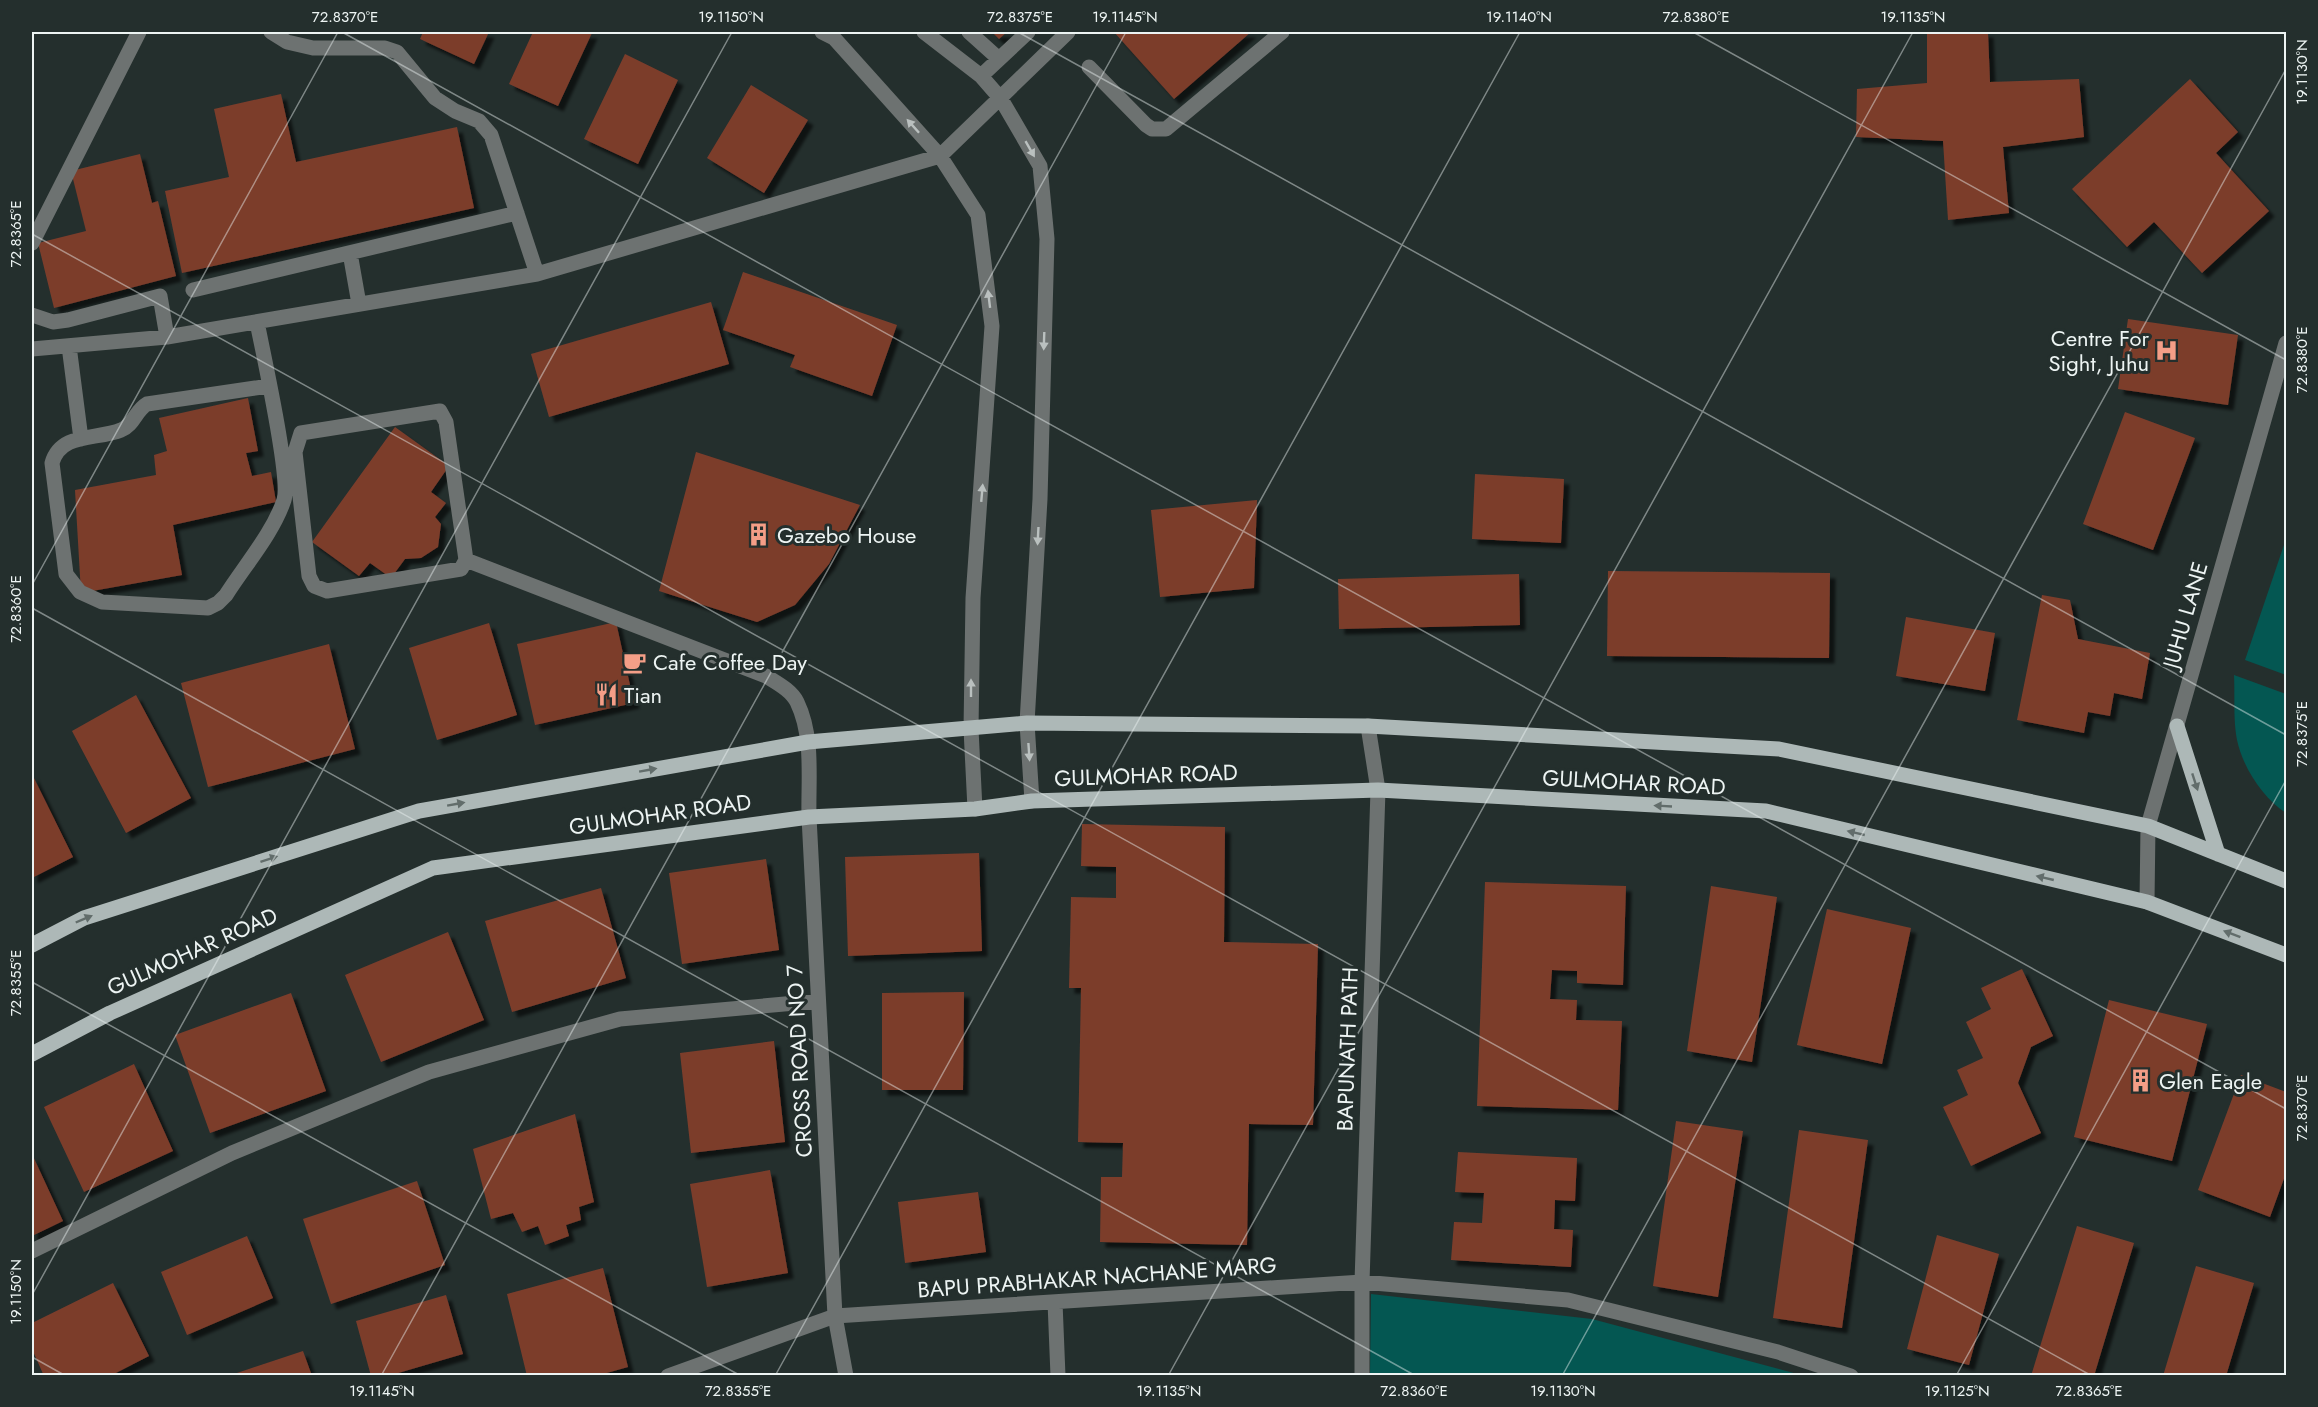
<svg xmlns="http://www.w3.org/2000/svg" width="2318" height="1407" viewBox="0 0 2318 1407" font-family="Jost,sans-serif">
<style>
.green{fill:#045752}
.building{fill:#7c3d2c;filter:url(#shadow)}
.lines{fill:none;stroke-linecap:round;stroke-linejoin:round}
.minor{stroke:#6d7271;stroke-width:15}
.major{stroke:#adb8b7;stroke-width:15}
.oneway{fill:#bac0bf}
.oneway2{fill:#626d6b}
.ticks{fill:none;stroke:#edf4f3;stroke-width:1.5;stroke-opacity:0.45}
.labels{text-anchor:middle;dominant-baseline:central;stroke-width:6;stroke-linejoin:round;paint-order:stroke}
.poi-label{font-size:22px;fill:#edf4f3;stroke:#242f2d;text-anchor:start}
.street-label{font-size:22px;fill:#edf4f3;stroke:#242f2d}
.neatline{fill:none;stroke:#edf4f3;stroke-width:2}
.ticks-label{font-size:15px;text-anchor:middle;fill:#edf4f3}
</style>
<defs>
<filter id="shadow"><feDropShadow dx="5.5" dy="5.5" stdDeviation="1.5" flood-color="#0009"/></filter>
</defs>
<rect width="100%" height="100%" fill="#242f2d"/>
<!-- green -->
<path class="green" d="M2286 539V675L2245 660Z
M2234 675 2286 694V813C2263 798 2243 768 2237 740 2233 720 2235 695 2234 675Z
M1371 1294 1592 1319 1801 1375H1370Z"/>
<!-- building -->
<path class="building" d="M423 32H489L474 64 420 39Z
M533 32 592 33 558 106 509 84Z
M992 32H1007L999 39Z
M1114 32H1251L1174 99Z
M1927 32H1988L1990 82 2079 79 2084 137 2003 147 2009 213 1948 220 1943 141 1856 137 1857 89 1927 83Z
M625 54 678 80 638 164 584 139Z
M2190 79 2238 132 2216 153 2269 211 2202 273 2154 222 2127 247 2072 189Z
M751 85 808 120 764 193 707 158Z
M281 94 296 162 457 127 474 208 182 273 165 191 229 177 214 109Z
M140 154 152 203 158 201 176 276 54 308 38 243 86 231 71 171Z
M743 272 897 325 872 396 790 367 795 355 723 330Z
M711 302 729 364 549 417 531 354Z
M2128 319 2238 335 2228 405 2118 389Z
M248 398 258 451 246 453 252 476 271 472 276 502 173 525 182 575 81 593 75 490 156 475 154 455 167 451 159 418Z
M2125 412 2195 438 2153 550 2083 524Z
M395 427 449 466 431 492 446 503 435 517 441 524 438 547 421 558 405 559 391 578 370 563 359 576 312 542Z
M696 452 860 505 829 564 795 605 757 622 659 591Z
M1475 474 1564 479 1561 543 1472 539Z
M1257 500 1254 588 1160 597 1151 510Z
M1608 571 1830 573 1829 658 1607 656Z
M1519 574 1520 625 1339 629 1338 579Z
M2042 595 2070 600 2078 639 2150 653 2142 699 2114 693 2110 716 2088 712 2084 733 2017 720Z
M1906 617 1995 633 1985 691 1896 676Z
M616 622 634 703 535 725 517 644Z
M489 623 517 715 437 740 409 648Z
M329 644 355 749 208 787 181 683Z
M136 695 191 798 126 833 72 731Z
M32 774 73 857 32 878Z
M1082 824 1225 827 1224 942 1318 944 1313 1125 1249 1124 1247 1245 1100 1242 1101 1177H1122L1123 1143 1078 1142 1081 988H1069L1071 897 1116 898V867L1081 866Z
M979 853 982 951 848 956 845 857Z
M766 859 779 950 682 964 669 873Z
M1485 882 1626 886 1623 985 1577 983V971L1552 970 1550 999 1577 1000 1576 1020 1622 1021 1618 1110 1477 1106Z
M1711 886 1777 897 1752 1062 1687 1051Z
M601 888 626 978 512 1012 485 921Z
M1827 909 1911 928 1882 1064 1797 1045Z
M448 932 484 1020 381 1062 345 975Z
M2022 969 2053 1036 2031 1047 2018 1083 2041 1133 1971 1166 1943 1107 1968 1095 1957 1070 1983 1058 1966 1022 1991 1009 1981 988Z
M964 992 963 1090H882V993Z
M291 993 326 1091 210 1133 175 1035Z
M2109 1000 2207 1024 2172 1161 2074 1137Z
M774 1041 785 1142 691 1153 680 1053Z
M134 1064 173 1151 84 1192 44 1107Z
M2241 1075 2286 1092V1173L2270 1217 2198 1190Z
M575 1114 594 1202 579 1207 581 1220 566 1225 569 1236 545 1245 538 1226 522 1232 513 1213 491 1219 473 1149Z
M1676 1121 1743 1131 1718 1297 1653 1286Z
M1799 1130 1868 1140 1842 1328 1773 1318Z
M1458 1152 1577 1158 1575 1201 1555 1200 1554 1229 1573 1230 1571 1267 1451 1260 1454 1222 1482 1223 1484 1193 1455 1192Z
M32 1154 63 1221 32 1236Z
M770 1170 788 1273 707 1287 690 1184Z
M417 1181 445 1265 331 1304 303 1219Z
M978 1192 986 1252 905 1263 898 1202Z
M2077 1226 2134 1243 2094 1376H2031Z
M1937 1235 1999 1254 1969 1365 1907 1349Z
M247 1236 273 1298 187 1335 161 1272Z
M2196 1266 2254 1283 2226 1376H2163Z
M603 1268 628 1367 596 1376H527L507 1294Z
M113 1283 149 1356 110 1376H44L32 1349V1323Z
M446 1295 463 1354 388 1376H371L356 1321Z
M303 1351 312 1376H231V1375Z"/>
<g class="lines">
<!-- minor -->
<path class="minor" d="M271 32 287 42 313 48H385L397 52 435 98 455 111 479 121 491 135 537 274
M822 32 834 38 940 156 978 215 992 326 973 598 971 729 975 809
M924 32 981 76 1001 99 1040 166 1047 239 1040 499 1027 723 1032 801
M969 32 999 59
M1089 67 1146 125 1152 129H1166L1282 32
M981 76 1028 32
M32 243 139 32
M350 253 359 304
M193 290 517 213
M32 315 53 322 68 320 160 296 167 337
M257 322C263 353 291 478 284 500 273 533 245 565 226 595L218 603 208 608 102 602 80 592 66 574 52 463C61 432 97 440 121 430 134 425 135 411 147 404L269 386
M69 346 81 439
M32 349 167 337 537 274 940 156 1068 32
M440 411 446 422 466 560 461 569 327 591 314 586 309 576 295 452 301 433Z
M466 560 766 676C777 683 791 690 797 702 814 737 808 780 809 817L835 1316 846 1376
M2147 902 2148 826 2286 343
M32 1251 232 1153 429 1072 620 1019 818 1001
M1055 1302 1058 1376
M668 1376 835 1316 1362 1282 1568 1300 1778 1352 1851 1376
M1362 1376V1282L1378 790 1368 726"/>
<!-- major -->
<path class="major" d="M2177 726 2218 854
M32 945 84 918 419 811 808 742 1027 723 1368 726 1779 749 2148 826 2286 881
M32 1054 110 1013 433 868 809 817 975 809 1032 801 1378 790 1766 811 2147 902 2286 955"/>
</g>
<!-- one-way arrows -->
<defs><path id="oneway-solid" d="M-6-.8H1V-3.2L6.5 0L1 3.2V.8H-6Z" transform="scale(1.5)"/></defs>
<g class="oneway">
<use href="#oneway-solid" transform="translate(913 126) rotate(-132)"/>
<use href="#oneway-solid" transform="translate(1030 149) rotate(60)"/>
<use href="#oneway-solid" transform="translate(989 299) rotate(-97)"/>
<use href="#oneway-solid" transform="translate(1044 341) rotate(92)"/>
<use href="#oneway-solid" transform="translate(982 493) rotate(-85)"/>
<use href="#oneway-solid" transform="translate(1038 536) rotate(93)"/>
<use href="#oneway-solid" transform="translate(971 688) rotate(-90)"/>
<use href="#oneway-solid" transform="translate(1029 752) rotate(86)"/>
</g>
<g class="oneway2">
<use href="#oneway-solid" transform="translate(648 770) rotate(-10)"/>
<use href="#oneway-solid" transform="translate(2195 782) rotate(72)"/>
<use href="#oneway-solid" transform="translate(456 804) rotate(-10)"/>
<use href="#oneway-solid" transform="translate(1663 806) rotate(-177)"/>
<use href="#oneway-solid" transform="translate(1856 833) rotate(-167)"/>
<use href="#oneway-solid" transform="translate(269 859) rotate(-18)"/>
<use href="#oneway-solid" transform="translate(2045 878) rotate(-167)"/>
<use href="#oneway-solid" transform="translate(84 919) rotate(-23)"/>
<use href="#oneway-solid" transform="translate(2232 934) rotate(-159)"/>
</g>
<!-- ticks -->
<path class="ticks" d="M342 32 2286 1109M1018 32 2286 735M1693 32 2286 360M32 234 2092 1376M32 585 338 32M32 608 1416 1376M32 982 741 1376M32 1295 732 32M32 1357 66 1376M381 1376 1126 32M775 1376 1520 32M1168 1376 1913 32M1562 1376 2286 69M1956 1376 2286 780"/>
<!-- icons -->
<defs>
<symbol id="hospital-bare" viewBox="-9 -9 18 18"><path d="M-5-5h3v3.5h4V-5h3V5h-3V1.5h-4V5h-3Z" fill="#f49e87" stroke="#242f2d" stroke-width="2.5" paint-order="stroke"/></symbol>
<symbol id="building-bare" viewBox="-9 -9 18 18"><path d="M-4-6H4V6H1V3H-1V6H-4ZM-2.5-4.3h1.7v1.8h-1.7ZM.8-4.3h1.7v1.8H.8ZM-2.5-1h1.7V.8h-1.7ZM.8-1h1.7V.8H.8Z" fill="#f49e87" stroke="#242f2d" stroke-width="2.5" paint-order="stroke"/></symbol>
<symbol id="cafe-bare" viewBox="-9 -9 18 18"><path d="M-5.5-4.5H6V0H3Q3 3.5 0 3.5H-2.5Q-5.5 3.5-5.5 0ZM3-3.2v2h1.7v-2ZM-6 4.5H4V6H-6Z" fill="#f49e87" stroke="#242f2d" stroke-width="2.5" paint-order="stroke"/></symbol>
<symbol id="restaurant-bare" viewBox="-9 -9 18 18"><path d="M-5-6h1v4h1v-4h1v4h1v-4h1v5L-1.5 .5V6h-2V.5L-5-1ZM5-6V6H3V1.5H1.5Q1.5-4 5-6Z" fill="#f49e87" stroke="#242f2d" stroke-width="2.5" paint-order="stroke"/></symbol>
</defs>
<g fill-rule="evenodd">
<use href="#hospital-bare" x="2150" y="334" width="33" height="33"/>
<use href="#building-bare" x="742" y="518" width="33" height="33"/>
<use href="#cafe-bare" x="618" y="646" width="33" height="33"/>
<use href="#restaurant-bare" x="590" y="678" width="33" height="33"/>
<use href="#building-bare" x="2124" y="1064" width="33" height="33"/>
</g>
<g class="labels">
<!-- poi labels -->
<g class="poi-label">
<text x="2149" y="338" text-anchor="end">Centre For<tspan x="2149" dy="25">Sight, Juhu</tspan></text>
<text x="777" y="535">Gazebo House</text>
<text x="653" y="662">Cafe Coffee Day</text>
<text x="624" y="695">Tian</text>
<text x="2159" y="1081">Glen Eagle</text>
</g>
<!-- street labels -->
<g class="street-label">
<text transform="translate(2185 615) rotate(-74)">JUHU LANE</text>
<text transform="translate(1146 775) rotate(-2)">GULMOHAR ROAD</text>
<text transform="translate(1634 782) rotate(3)">GULMOHAR ROAD</text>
<text transform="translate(660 814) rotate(-8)">GULMOHAR ROAD</text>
<text transform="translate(192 951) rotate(-24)">GULMOHAR ROAD</text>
<text transform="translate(1347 1049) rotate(-88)">BAPUNATH PATH</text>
<text transform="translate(799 1061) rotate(-93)">CROSS ROAD NO 7</text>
<text transform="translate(1097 1277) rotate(-4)">BAPU PRABHAKAR NACHANE MARG</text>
</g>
</g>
<!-- border -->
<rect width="2318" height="1407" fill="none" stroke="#242f2d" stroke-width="66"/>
<rect x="33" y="33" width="2252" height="1341" class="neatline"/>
<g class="ticks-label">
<text x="345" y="22">72.8370°E</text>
<text x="731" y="22">19.1150°N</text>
<text x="1020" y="22">72.8375°E</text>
<text x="1125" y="22">19.1145°N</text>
<text x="1519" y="22">19.1140°N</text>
<text x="1696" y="22">72.8380°E</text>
<text x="1913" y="22">19.1135°N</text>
<text transform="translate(2302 72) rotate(-90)" y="5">19.1130°N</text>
<text transform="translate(16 234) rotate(-90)" y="5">72.8365°E</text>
<text transform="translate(2302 360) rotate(-90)" y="5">72.8380°E</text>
<text transform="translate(16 609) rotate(-90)" y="5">72.8360°E</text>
<text transform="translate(2302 734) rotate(-90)" y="5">72.8375°E</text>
<text transform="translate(16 983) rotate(-90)" y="5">72.8355°E</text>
<text transform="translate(2302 1108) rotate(-90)" y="5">72.8370°E</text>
<text transform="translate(16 1292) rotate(-90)" y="5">19.1150°N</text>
<text x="382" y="1396">19.1145°N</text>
<text x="738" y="1396">72.8355°E</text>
<text x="1169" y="1396">19.1135°N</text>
<text x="1414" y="1396">72.8360°E</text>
<text x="1563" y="1396">19.1130°N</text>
<text x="1957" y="1396">19.1125°N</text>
<text x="2089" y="1396">72.8365°E</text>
</g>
</svg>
